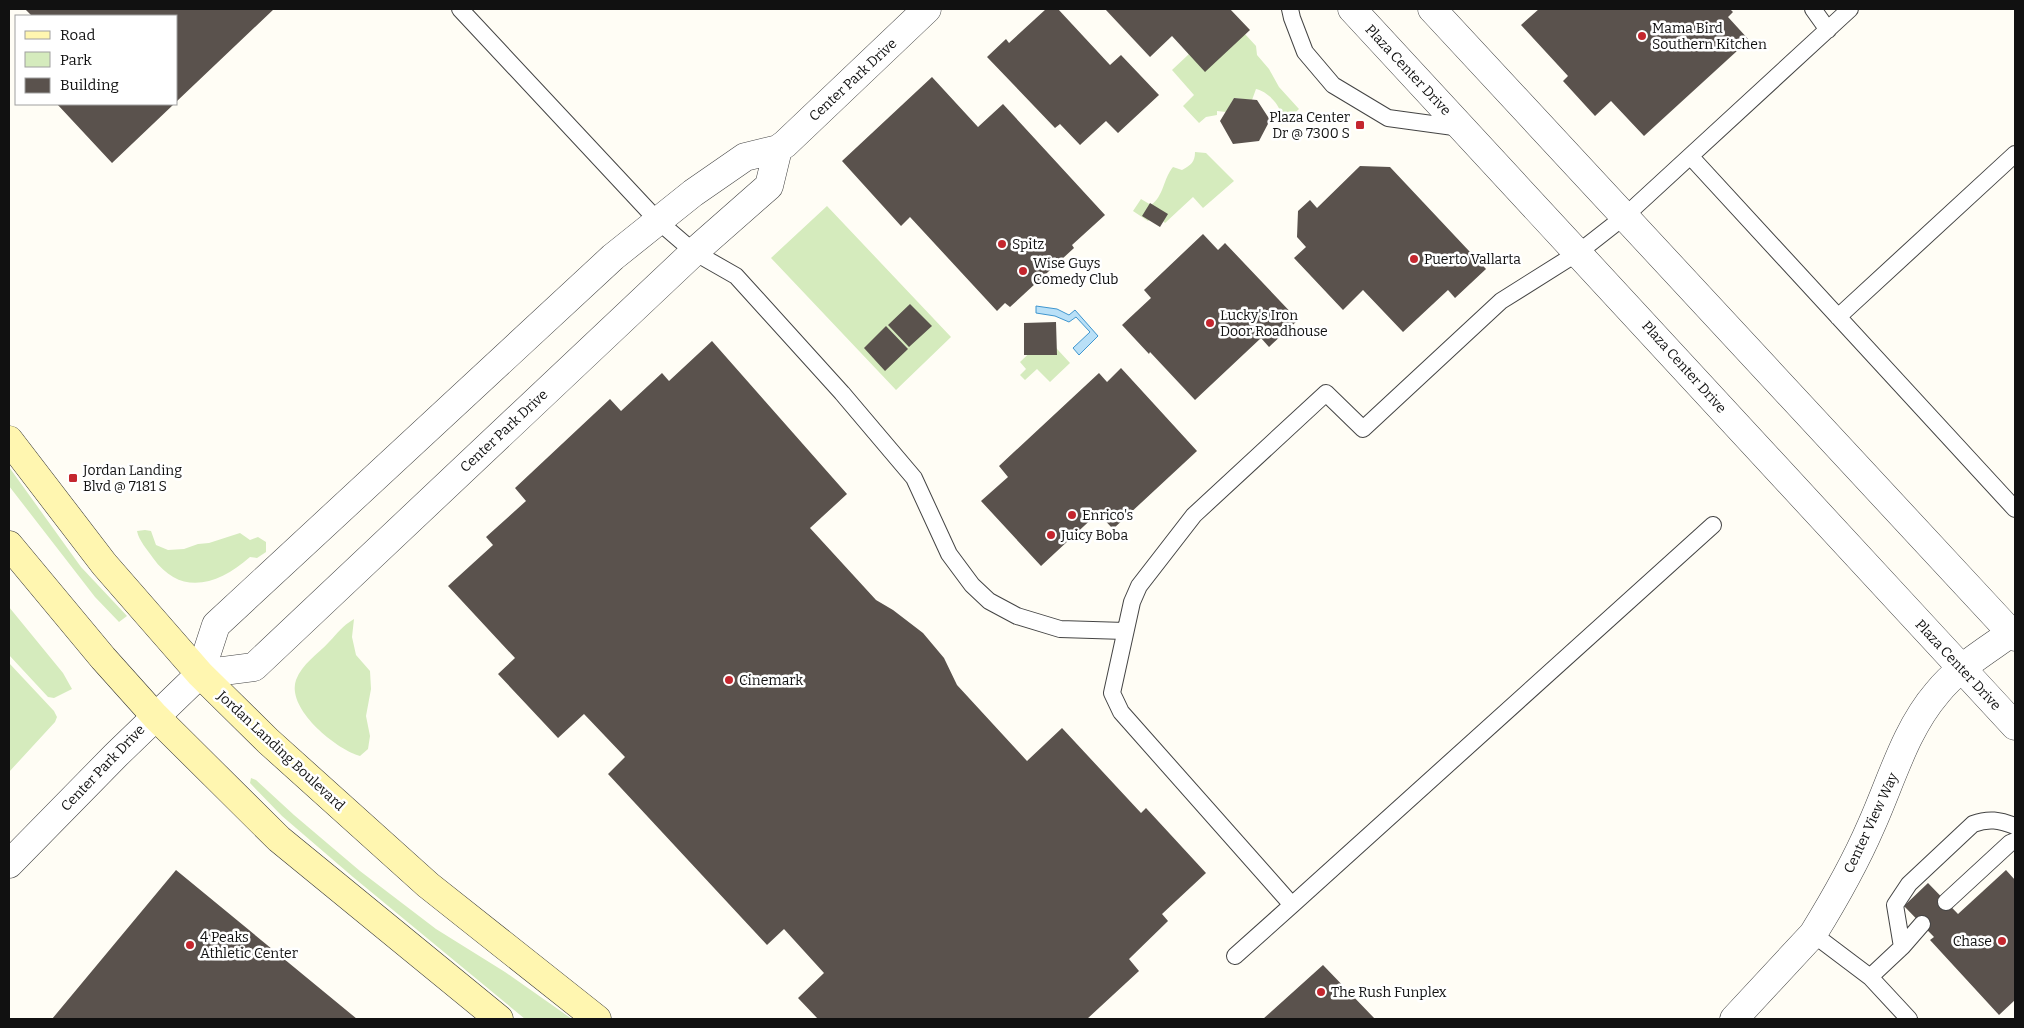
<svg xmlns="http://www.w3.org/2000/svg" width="2024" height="1028" viewBox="0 0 2024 1028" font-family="Bitter,serif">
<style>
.green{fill:#d5ebbd}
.water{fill:#b9e0f7;stroke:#3f96cf}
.building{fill:#5a524d}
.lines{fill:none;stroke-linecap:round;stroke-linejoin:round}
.service-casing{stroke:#444;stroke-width:18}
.minor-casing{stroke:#444;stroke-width:29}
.tertiary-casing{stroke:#444;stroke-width:29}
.secondary-casing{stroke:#333;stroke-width:29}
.service{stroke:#fff;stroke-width:16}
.minor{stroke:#fff;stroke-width:28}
.tertiary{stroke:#fff;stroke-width:28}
.secondary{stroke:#fff6b0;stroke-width:28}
.poi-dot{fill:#c4262e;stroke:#fff;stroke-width:2}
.labels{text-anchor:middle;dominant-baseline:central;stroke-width:5;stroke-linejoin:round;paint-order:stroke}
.poi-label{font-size:14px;fill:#111;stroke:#fff;text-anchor:start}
.street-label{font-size:14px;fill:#111;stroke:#fff}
</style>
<rect width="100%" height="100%" fill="#fffdf5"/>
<!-- green -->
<path class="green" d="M1245 34 1256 46 1257 55 1269 69 1279 87 1299 109 1281 125C1279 120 1281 119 1281 114 1279 103 1266 91 1256 89L1252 100 1234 98 1226 112 1217 111V115L1206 117 1199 123 1183 106 1194 95 1172 70 1189 54Z
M1195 152 1206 153 1234 181 1203 208 1193 197 1165 223 1156 214 1148 221 1133 211 1141 199 1151 205C1164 196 1163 179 1173 167L1182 170C1191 165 1195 162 1195 152Z
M827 206 951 337 896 390 771 258Z
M1046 337 1070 363 1050 382 1037 369 1025 380 1020 375 1026 369 1020 362Z
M9 467 81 567 127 616 119 622 95 597 9 486Z
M145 530 151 531 156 545 168 550 184 549 198 544 209 543 240 533 250 540 258 537 266 542V552L257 558 250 557C218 585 181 597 153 558 147 549 139 541 137 531Z
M9 607 63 673 72 689 54 698 48 697 9 655Z
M354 619 352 637 356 655 370 671 371 689 366 716 370 736 368 749 360 756C336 749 286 709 296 680 302 664 318 654 329 642 338 633 342 626 354 619Z
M9 663 54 711 57 717 55 722 9 772Z
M251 778 256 780 294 815 360 871 436 929 505 972 572 1019H525L353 877 282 816 250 783Z"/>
<!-- water -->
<path class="water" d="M1036 306 1057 309 1069 315 1075 310 1098 336 1079 355 1073 348 1090 332 1076 317 1069 322 1055 316 1036 313Z"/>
<!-- building -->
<path class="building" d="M25 9H274L176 102V16H32Z
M1046 9H1058L1110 65 1121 55 1159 95 1118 133 1106 121 1080 145 1060 124 1055 128 987 57 1006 39 1009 43Z
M1105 9H1230L1250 30 1205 72 1172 36 1150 57Z
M1539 9H1730L1733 12 1728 17 1749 40 1644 136 1611 101 1595 116 1563 81 1568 76 1521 25Z
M932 77 978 127 1003 104 1105 215 1072 245 1074 248 1010 307 1005 303 997 311 910 217 901 226 842 161Z
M1234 98 1257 100 1270 120 1259 141 1233 144 1220 121Z
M57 104H174L112 163Z
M1360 166 1390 167 1486 269 1455 298 1448 290 1403 332 1363 290 1343 310 1294 258 1306 247 1297 237 1298 211 1310 200 1317 208Z
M1150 203 1168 214 1160 227 1142 216Z
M1203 234 1218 250 1225 243 1298 320 1269 347 1261 338 1195 400 1150 352 1149 354 1122 325 1151 298 1144 290Z
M910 304 932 326 909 347 888 325Z
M1056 322 1057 355H1024V323Z
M886 326 908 349 885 371 864 348Z
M712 341 847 494 810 528 876 600 893 610 923 633 944 658 957 685 1027 761 1062 728 1141 813 1146 808 1206 873 1162 914 1168 921 1129 959 1139 971 1087 1019H818L798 998 824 973 784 929 767 945 608 774 625 757 584 714 558 738 498 674 515 658 448 586 493 545 486 537 526 501 515 488 610 399 621 411 662 373 669 381Z
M1121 368 1197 451 1113 529 1098 513 1041 566 981 501 1008 477 999 466 1099 373 1107 382Z
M176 870 357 1019H52Z
M2006 870 2015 880V1000L1999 1015 1930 940 1934 937 1904 906 1928 883 1958 914Z
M1323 965 1375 1019H1263Z"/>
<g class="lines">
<defs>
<path id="service" d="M460 9 658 221 694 252 736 276 842 393 914 478 949 554 972 585 989 601 1017 616 1060 629 1125 631
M1290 9 1292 18 1305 52 1333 85 1388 118 1461 128
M1813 9 1828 30
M1691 157 2015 509
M1838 317 2015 154
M1946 902 2010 843 2015 841
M1292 905 1713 525
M1813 934 1870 977 1909 1019
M1902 947 1895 905 1909 884 1973 824C1989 818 1999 820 2015 826
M1235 956 1292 905 1121 712 1112 693 1132 602 1139 586 1194 515 1326 393 1363 429 1501 301 1579 252 1625 216 1850 9
M1870 977 1902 947 1922 924"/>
<path id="minor" d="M778 149 769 186 694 252 254 667 200 674 216 625 613 257 693 193 745 157 778 149 785 144 927 9
M1734 1019 1813 934C1834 900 1855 863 1871 826 1891 782 1905 730 1937 693 1957 668 1986 651 2011 633"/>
<path id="tertiary" d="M1352 9 2015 726
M1432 9 2015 637
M9 864 116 755 200 674"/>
<path id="secondary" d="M9 440 104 564 200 674 268 741 428 885 597 1019
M9 545 103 658 155 716 279 839 499 1019"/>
</defs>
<!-- service casing -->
<use href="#service" class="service-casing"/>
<!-- minor casing -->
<use href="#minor" class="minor-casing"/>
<!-- tertiary casing -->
<use href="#tertiary" class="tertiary-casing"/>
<!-- secondary casing -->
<use href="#secondary" class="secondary-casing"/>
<!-- service -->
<use href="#service" class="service"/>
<!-- minor -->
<use href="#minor" class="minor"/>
<!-- tertiary -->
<use href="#tertiary" class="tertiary"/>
<!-- secondary -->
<use href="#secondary" class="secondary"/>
</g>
<!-- markers -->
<g class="poi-dot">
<circle cx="1642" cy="36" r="5"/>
<rect x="1355" y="120" width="10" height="10" rx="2.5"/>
<circle cx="1002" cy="244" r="5"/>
<circle cx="1414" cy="259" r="5"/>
<circle cx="1023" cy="271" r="5"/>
<circle cx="1210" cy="323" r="5"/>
<rect x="68" y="473" width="10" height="10" rx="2.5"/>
<circle cx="1072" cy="515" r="5"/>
<circle cx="1051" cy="535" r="5"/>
<circle cx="729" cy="680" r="5"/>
<circle cx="2002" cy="941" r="5"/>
<circle cx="190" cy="945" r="5"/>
<circle cx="1321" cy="992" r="5"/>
</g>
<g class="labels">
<!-- poi labels -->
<g class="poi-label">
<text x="1652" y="28">Mama Bird<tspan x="1652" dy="16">Southern Kitchen</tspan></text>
<text x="1350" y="117" text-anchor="end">Plaza Center<tspan x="1350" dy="16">Dr @ 7300 S</tspan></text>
<text x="1012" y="244">Spitz</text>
<text x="1424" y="259">Puerto Vallarta</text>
<text x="1033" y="263">Wise Guys<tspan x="1033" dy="16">Comedy Club</tspan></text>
<text x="1220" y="315">Lucky's Iron<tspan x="1220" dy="16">Door Roadhouse</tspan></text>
<text x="83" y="470">Jordan Landing<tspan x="83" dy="16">Blvd @ 7181 S</tspan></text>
<text x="1082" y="515">Enrico's</text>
<text x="1061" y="535">Juicy Boba</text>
<text x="739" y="680">Cinemark</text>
<text x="200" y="937">4 Peaks<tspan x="200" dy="16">Athletic Center</tspan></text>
<text x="1992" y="941" text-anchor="end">Chase</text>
<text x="1331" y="992">The Rush Funplex</text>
</g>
<!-- street labels -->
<g class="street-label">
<text transform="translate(1408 70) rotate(47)">Plaza Center Drive</text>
<text transform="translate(853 80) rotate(-43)">Center Park Drive</text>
<text transform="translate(1684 367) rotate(48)">Plaza Center Drive</text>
<text transform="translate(504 431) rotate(-43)">Center Park Drive</text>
<text transform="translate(1958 665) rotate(47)">Plaza Center Drive</text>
<text transform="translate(281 751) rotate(43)">Jordan Landing Boulevard</text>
<text transform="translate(103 768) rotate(-46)">Center Park Drive</text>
<text transform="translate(1871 823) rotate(-65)">Center View Way</text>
</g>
</g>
<!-- border -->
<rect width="2024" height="1028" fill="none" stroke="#111111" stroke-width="20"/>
<!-- legend -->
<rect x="15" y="15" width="162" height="90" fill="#ffffff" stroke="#a0a0a0"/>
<rect x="25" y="31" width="25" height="8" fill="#fff6b0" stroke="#a0a0a0"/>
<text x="60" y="40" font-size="15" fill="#111111">Road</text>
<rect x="25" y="52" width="25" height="15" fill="#d5ebbd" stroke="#a0a0a0"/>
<text x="60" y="65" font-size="15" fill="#111111">Park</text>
<rect x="25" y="78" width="25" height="15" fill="#5a524d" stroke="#a0a0a0"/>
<text x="60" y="90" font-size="15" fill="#111111">Building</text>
</svg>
